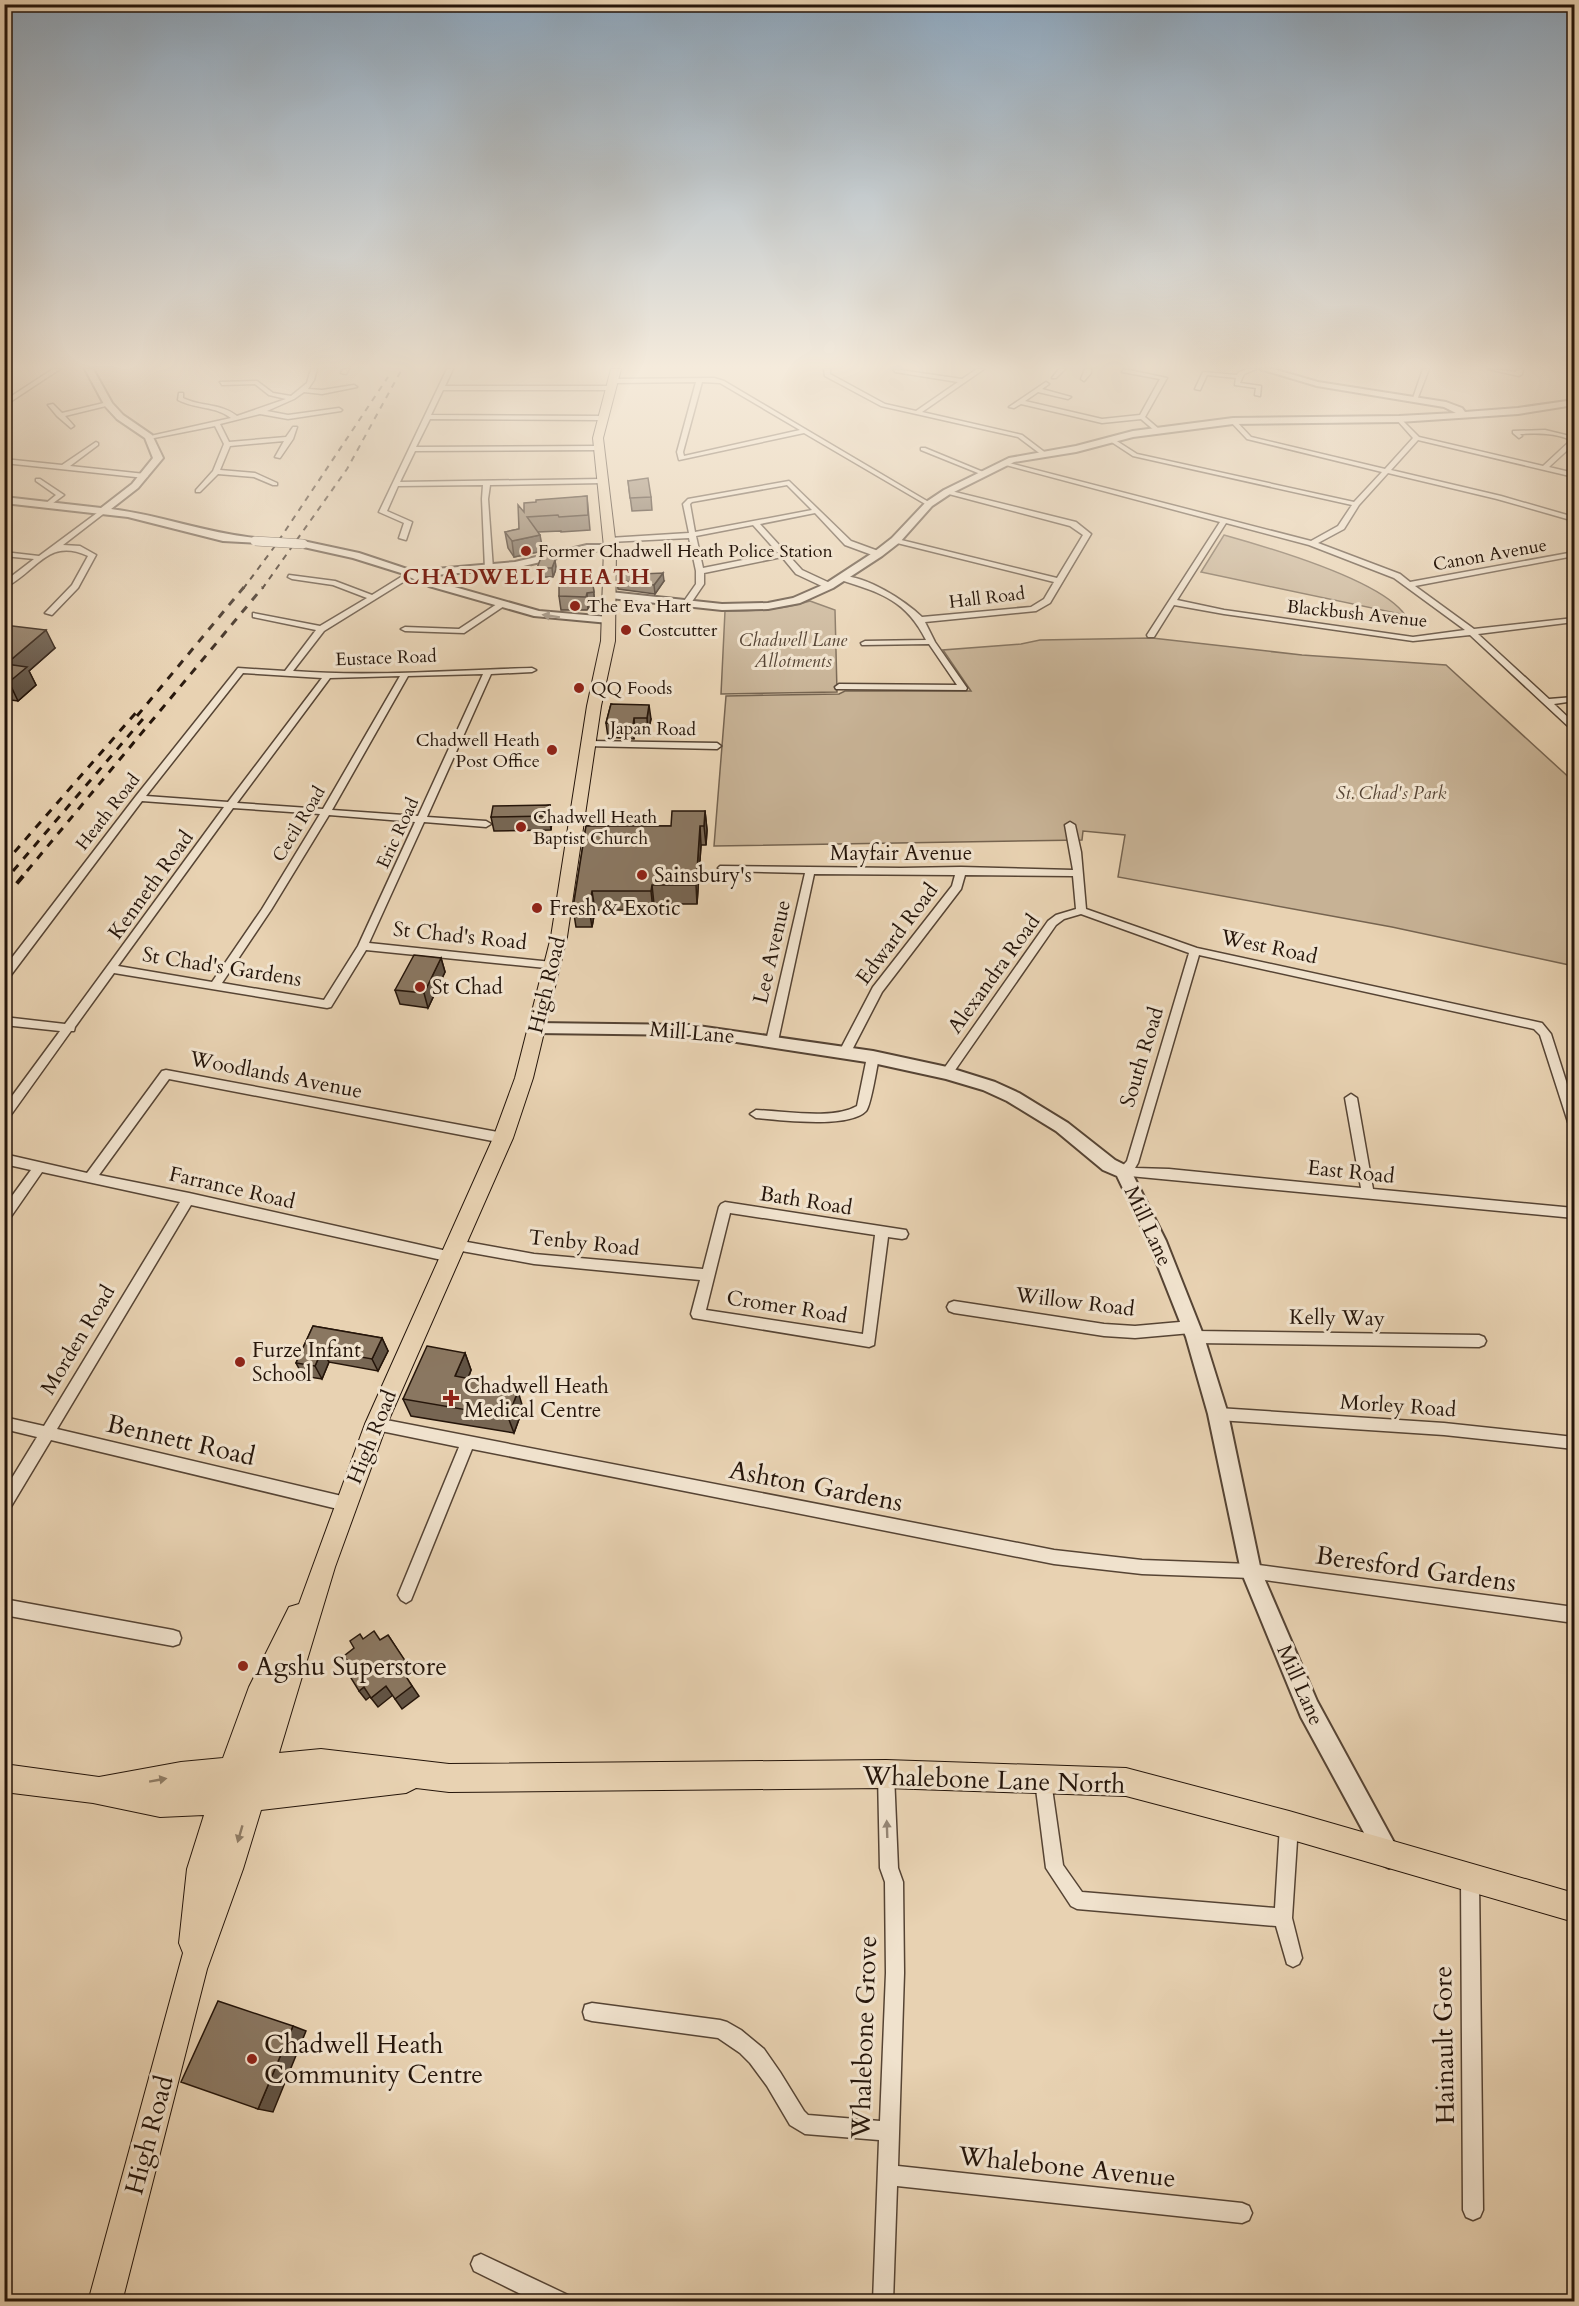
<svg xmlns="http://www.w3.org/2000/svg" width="1579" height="2306" viewBox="0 0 1579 2306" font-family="Cardo,serif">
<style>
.green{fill:#c7b295;stroke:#766450;stroke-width:1.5}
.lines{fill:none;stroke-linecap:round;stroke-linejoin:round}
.minor-casing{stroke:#564434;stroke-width:3}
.tertiary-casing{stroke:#564434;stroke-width:4}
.primary-casing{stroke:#25150a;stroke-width:2}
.minor{fill:#f0e2cd;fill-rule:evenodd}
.tertiary{fill:#f0e2cd;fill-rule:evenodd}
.primary{fill:#e8d2b2;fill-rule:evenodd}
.rail-far2{stroke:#25150a;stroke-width:2;stroke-dasharray:6 6;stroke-linecap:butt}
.rail-far1{stroke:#25150a;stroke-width:3;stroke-dasharray:8 8;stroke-linecap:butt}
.rail{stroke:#25150a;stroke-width:4;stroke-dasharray:10 10;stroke-linecap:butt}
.tertiary-bridge-casing{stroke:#564434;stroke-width:10;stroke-linecap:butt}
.tertiary-bridge{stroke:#f0e2cd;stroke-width:9}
.wall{fill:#776653;stroke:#25150a;stroke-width:1.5}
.shaded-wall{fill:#615344;stroke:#25150a;stroke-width:1.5}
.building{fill:#8a7761;stroke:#25150a;stroke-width:1.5}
.oneway{fill:#958675}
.oneway2{fill:#907d66}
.poi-dot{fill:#8f2418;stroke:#f0e2cd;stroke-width:2}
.labels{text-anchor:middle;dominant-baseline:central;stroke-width:6;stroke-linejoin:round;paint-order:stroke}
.far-poi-label{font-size:18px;fill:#25150a;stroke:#f0e2cd;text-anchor:start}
.far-street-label{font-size:18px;fill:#25150a;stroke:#f0e2cd}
.far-park-label{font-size:18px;font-style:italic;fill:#564434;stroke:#f0e2cd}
.street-label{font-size:21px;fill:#25150a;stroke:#f0e2cd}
.poi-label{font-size:21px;fill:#25150a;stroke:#f0e2cd;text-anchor:start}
.far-district-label{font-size:22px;font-weight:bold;letter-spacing:1.5px;fill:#7a1f14;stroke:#f0e2cd}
.near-street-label{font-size:26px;fill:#25150a;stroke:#f0e2cd}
.near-poi-label{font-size:26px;fill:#25150a;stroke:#f0e2cd;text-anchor:start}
</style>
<rect width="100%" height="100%" fill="#e8d2b2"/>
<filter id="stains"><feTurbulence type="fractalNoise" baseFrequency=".00333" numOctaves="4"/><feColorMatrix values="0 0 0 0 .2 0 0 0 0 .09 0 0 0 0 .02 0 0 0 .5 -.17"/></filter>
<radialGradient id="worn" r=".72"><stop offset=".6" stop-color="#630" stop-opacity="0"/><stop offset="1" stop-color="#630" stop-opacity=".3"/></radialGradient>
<!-- green -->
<path class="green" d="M1224 535C1267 547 1380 579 1405 615L1201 572Z
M810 601 835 610 837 692 721 694 725 611C755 611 781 610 810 601Z
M1152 638 1302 655 1446 665 1574 782V966L1392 927 1118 877 1125 835 1083 831 1082 840 714 846 726 696 839 694 845 691H971L943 650 1021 644 1040 640Z"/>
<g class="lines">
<defs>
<path id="minor" d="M53 369H60L4 406V401Z
M311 369H317L314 380 308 389 322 390 354 385 357 387 322 394 304 392 294 399 267 411 288 415 339 408 342 410 341 411 288 419 260 414 220 424 229 442 286 437 293 427H297L293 439 280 458 275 457 284 441 230 446 220 470 255 473 277 483V485H273L254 477 218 474 200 492H196V490L213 471 224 444 215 426 149 439 146 437 231 418C216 406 195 409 178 400L179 393H183V398C201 407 221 403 237 416L286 399 269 395 255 384 222 385 220 382 257 381 273 393 291 396 307 383Z
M343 369H349L346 374 341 373Z
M447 369H453L445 386H610L613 388 610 390H443L431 415 602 416 605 418 602 420 430 419 416 447 599 446 602 448 599 450 415 451 400 482 602 479 605 481 602 483 490 485 488 499 493 569 489 571 485 569 482 499 483 485 398 486 387 511 412 522 406 540 399 538 404 523 379 512Z
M824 369H830V374L885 404 916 411 958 382 895 372 893 369 962 379 977 369H984L922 412 1022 435 1047 454 1042 455 1018 437 881 406 825 376Z
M1059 369H1065L1056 378H1052Z
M1085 369H1091V373L1084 381 1081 379Z
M1124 369 1167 378 1145 417 1159 429V431H1155L1141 419 1102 423 1021 404 1014 408 1009 407 1046 382 1049 384 1042 389 1071 397 1068 399 1038 392 1025 401 1102 419 1140 415 1160 379 1122 372Z
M1247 369H1256L1244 374 1240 383 1261 386 1260 396 1255 395 1256 388 1235 385 1236 378 1207 375 1200 390 1195 389 1203 372 1237 375 1239 372Z
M1423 369H1429L1417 400 1412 401Z
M1488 369 1516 372 1517 369H1523L1522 374 1519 376Z
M714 378 724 381 932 504 927 505 804 433 679 460 677 452 696 382 613 383 610 381 613 379ZM702 382 720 383 800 430 684 456 683 452Z
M108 402 110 405 65 416 74 426 71 428 57 416 48 405 53 404 62 413Z
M1399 417 1419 437 1543 466 1571 440C1555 433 1538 433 1520 434L1522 436 1519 438 1513 433V431L1545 430 1574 437V444L1549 467 1574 473V477L1418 440 1391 470 1501 496 1574 517V521L1497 499 1388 473 1359 505 1344 529 1318 543 1400 574 1410 582 1574 552V556L1415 586 1474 629 1574 618V622L1478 634 1549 699 1574 697V701L1554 704 1574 723V729H1571L1470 635 1413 641 1224 614 1174 605 1154 637H1148L1147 635 1220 522 1002 464 1005 462 1311 541 1338 526 1352 505 1133 456 1107 439 1112 438 1137 454 1354 502 1382 472 1247 439 1230 421 1235 420 1251 437 1385 469 1413 438 1396 419ZM1226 523 1309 545 1394 578 1465 630 1413 637 1224 610 1177 600Z
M96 442 98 443V445L70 466 145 474 148 476 145 478 4 463V459L62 465Z
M921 448H925L988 474 983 475 921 450Z
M36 479H40L64 495 49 506H45V504L56 495 36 481Z
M789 481 851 541 881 552V556H875L845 545 815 513 760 524 802 570 832 584V588H826L796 574 782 557 704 573V584L689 606H686L682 604 696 584V571L689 538 609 542 605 540 609 538 689 533 683 504 688 499ZM787 485 812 510 695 532 690 504 692 502ZM753 525 778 553 703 568 696 536Z
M947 490 1076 522 1091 534 1050 603 1036 611 925 622 935 642 967 688 966 690 836 689 835 687 839 684 957 685 929 644 862 645 861 643 865 641 926 640C906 600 881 593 841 580V576C867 576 904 600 922 617L1031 607 1044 599 1054 582 893 542V538L1057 578 1083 535 1070 526 945 493 944 492Z
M101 510 107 511 63 545 80 546 96 555 78 588 52 615 45 613 72 585 88 556C47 537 37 572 4 588V582L34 559 4 556V552L39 556Z
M409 572 416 574 324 631 293 671C372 677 453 670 532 668L536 670 532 672 491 674 427 817 486 821 491 824 486 827 424 822 369 943 552 962 556 963 557 966 556 969 366 950 331 1007 327 1008 114 973 75 1027 74 1031H71L8 1119 4 1120V1107L60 1031 4 1025V1017L65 1024 224 807 142 801 8 979H4V968L136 796 238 668 285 671 316 630 253 617V613L320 626 367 598 333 585 292 579 288 577 289 575 335 581 372 595ZM243 673 322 678 228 802 146 796ZM483 674 418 816 332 810 408 676ZM400 676 323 809 237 803 330 678ZM233 808 320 814 262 909 212 982 118 966ZM329 815 415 822 358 946 324 1000 222 983 271 910Z
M500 602 507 604 464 633 405 631 401 629 405 627 459 629Z
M589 741 717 743 721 746 717 749 586 746 585 744Z
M1070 822 1075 825 1081 852 1086 909 1197 948 1542 1023 1551 1034 1574 1106V1126L1568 1122 1540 1035 1534 1029 1199 955 1138 1163 1135 1168 1169 1169 1361 1188 1345 1098 1351 1094 1357 1098 1373 1189 1574 1208V1218L1119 1175 1117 1172 1127 1161 1189 953 1081 914 1064 919 1056 925 951 1076H943L941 1073 943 1070 1048 921 1056 915 1076 909 1073 876 965 875 961 889 882 992 851 1052 845 1056 839 1052 873 987 952 886 955 875 814 874 778 1041 776 1044H768L766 1041 805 873 723 871 718 868 720 866 901 868 961 867 1073 870 1065 825Z
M873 1053 879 1057C877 1066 871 1106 866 1111 849 1129 779 1120 756 1118L750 1114 756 1110C784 1111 833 1120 857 1106L867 1057Z
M166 1070 503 1133 509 1138 503 1143 169 1079 99 1175 189 1193 456 1253 457 1257 456 1261 451 1262 191 1205 57 1429 346 1497 351 1499 353 1504 351 1509 346 1511 51 1440 9 1510 4 1512V1491L37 1437 4 1429V1417L44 1426 180 1202 42 1172 8 1221 4 1222V1207L31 1170 4 1164V1154L87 1173 162 1071Z
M725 1202 906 1230 908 1234 906 1238 902 1239 888 1237 874 1345 869 1347 693 1318 691 1314 700 1280 534 1264 456 1250 452 1249 450 1245 452 1241 456 1240 534 1254 703 1269 719 1207 721 1204ZM730 1213 875 1235 863 1334 706 1310Z
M954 1301 1104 1324 1135 1326 1191 1321 1196 1323 1198 1327 1195 1331 1479 1335 1484 1337 1486 1341 1484 1345 1479 1347 1195 1343 1190 1341 1188 1337 1191 1333 1135 1338 1104 1336 954 1313 949 1311 947 1307 949 1303Z
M1218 1408 1444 1423 1574 1437V1449L1444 1435 1218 1420 1213 1418 1211 1414 1213 1410Z
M376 1418 1054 1550 1142 1560 1251 1564 1574 1607V1623L1251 1578 1142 1574 1054 1564 472 1449 411 1600 406 1603 401 1600 398 1595 459 1447 376 1430 371 1428 369 1424 371 1420Z
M4 1599 173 1630 179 1632 181 1638 179 1644 173 1646 4 1615Z
M886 1766 892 1768 894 1774 898 1868 903 1882 904 1973 898 2166 1242 2203 1249 2206 1252 2213 1249 2220 1242 2223 897 2186 893 2302H873L879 2140 805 2134 790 2125 767 2086 750 2063 740 2053 718 2038 592 2021 585 2019 583 2012 585 2005 592 2003 720 2020 727 2022 741 2030 764 2049 780 2072 804 2111 808 2115 880 2121 886 1973 885 1882 880 1868 878 1774 880 1768Z
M1043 1773 1049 1775 1051 1781 1063 1865 1082 1892 1275 1908 1280 1825 1283 1819 1289 1816 1295 1819 1298 1825 1292 1918 1302 1958 1299 1964 1293 1967 1287 1964 1276 1926 1077 1909 1071 1906 1046 1868 1035 1781 1037 1775Z
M1470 1870 1476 1873 1479 1879 1483 2210 1480 2217 1473 2220 1466 2217 1463 2210 1461 1879 1464 1873Z
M481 2254 568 2295 571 2302H537L474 2271 471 2264 474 2257Z"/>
<path id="tertiary" d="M85 369H93L112 403 123 415 152 435 163 458 138 488 111 509C160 515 206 533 255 538L259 539V543L223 541 128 517 4 503V497L101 508 132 484 153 458 145 438 117 419 105 406Z
M1260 369H1273L1318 382 1446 402 1462 408 1465 412 1518 408 1574 400V405L1518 414 1399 422 1233 424 1133 437 1076 452 1014 462 950 494 932 506 900 542 882 556 833 588 800 603 768 609 722 610 610 598 605 595 610 592 722 604 768 603 793 598 825 584 874 552 892 538 926 502 944 490 1009 458 1076 446 1133 431 1233 418 1399 416 1456 413 1444 407 1317 386Z
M303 541 359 553 413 571 515 562 587 545H614V549L610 550 587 551 515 568 424 576 437 582 539 611 609 617 614 620 609 623 534 616 429 586 401 573 353 558 299 546 298 544Z
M536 1023 691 1025 873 1051 947 1067 995 1082 1019 1093 1068 1123 1115 1160 1129 1167 1166 1241 1204 1337 1228 1414 1261 1571 1317 1701 1397 1848 1401 1856 1397 1864 1389 1868 1381 1864 1301 1717 1241 1571 1208 1414 1186 1337 1148 1241 1117 1176 1103 1170 1056 1131 1007 1101 983 1090 946 1079 873 1063 691 1035 536 1033 531 1032 528 1028 531 1024Z"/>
<path id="primary" d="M611 369H621L603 438 616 547 615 641 601 706 567 937 533 1078 513 1138 387 1424 335 1567 279 1753 321 1749 449 1764 886 1760 1126 1768 1289 1811 1574 1893V1922L1289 1839 1126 1796 886 1788 449 1792 416 1788 406 1793 261 1810 243 1869 207 1969 122 2302H88L183 1953 179 1943 187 1869 204 1815 160 1817 93 1803 4 1792V1764L99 1777 181 1762 223 1758 249 1687 289 1607 299 1604 365 1424 493 1138 515 1078 551 937 587 706 601 641 604 547 593 438Z"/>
</defs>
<!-- minor casing -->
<use href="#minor" class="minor-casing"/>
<!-- tertiary casing -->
<use href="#tertiary" class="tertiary-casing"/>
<!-- primary casing -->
<use href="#primary" class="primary-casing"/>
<!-- minor -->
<use href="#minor" class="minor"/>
<!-- tertiary -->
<use href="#tertiary" class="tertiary"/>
<!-- primary -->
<use href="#primary" class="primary"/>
<!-- rail-far2 -->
<path class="rail-far2" d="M243 589 275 546 388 377
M262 589 347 469 402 369"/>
<!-- rail-far1 -->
<path class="rail-far1" d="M137 716 244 587
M4 864 140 708
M13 871 148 713
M27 871 263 587"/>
<!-- rail -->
<path class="rail" d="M4 882 14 870
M4 899 28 870"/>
<defs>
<path id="tertiary-bridge" d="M255 541 303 544"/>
</defs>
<!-- tertiary-bridge casing -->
<use href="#tertiary-bridge" class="tertiary-bridge-casing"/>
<!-- tertiary-bridge -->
<use href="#tertiary-bridge" class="tertiary-bridge"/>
</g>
<!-- wall -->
<path class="wall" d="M628 481 651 497 652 510 632 511Z
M587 496 590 530 561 532V531L538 532 543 551 514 557 508 548 505 532 519 529 524 512 536 502Z
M555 560 556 569 553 577H538L537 568Z
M617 580 664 581 655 594 618 589Z
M593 585 595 606 588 607V610H561L559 596Z
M4 625 55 648 29 671 36 685 18 701 4 699Z
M611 704 651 719 648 732H635L634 739 608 737 606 723Z
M550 805 552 819 551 830 494 831 491 817Z
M705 811 707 830 706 845H701L697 904H654L653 910H595L592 927H576L573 908 586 826H671Z
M441 958 445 972 428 1008 400 1004 395 990Z
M313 1326 382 1338 388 1351 378 1371 329 1362 322 1379 303 1376 296 1363Z
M465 1353 471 1370 468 1379 512 1390 523 1408 514 1433 411 1416 403 1399Z"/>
<!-- shaded-wall -->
<path class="shaded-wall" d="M540 535 543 551 514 557 512 541Z
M555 560 556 569 553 577 552 568Z
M663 573 664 581 655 594 654 585Z
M593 585 595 606 588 607V610L587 593Z
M46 630 55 648 29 671 36 685 18 701 9 682 6 664Z
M649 705 651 719 648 732 647 718Z
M634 718 635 732 634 739 633 725Z
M550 805 552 819 551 830 549 816Z
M705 811 707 830 706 845 704 826Z
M700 826 701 845 697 904 696 885Z
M652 885 654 904 653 910 651 891Z
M592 891 595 910 592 927 589 908Z
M441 958 445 972 428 1008 424 993Z
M382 1338 388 1351 378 1371 372 1359Z
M322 1350 329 1362 322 1379 315 1366Z
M465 1353 471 1370 462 1393 455 1376Z
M511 1387 515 1399 518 1391 523 1408 514 1433 508 1417 510 1390Z
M388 1635 412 1672 406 1677 419 1696 402 1709 395 1699 400 1667Z
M386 1686 393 1695 378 1707 371 1698Z
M364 1687 371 1696 366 1700 359 1691Z
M293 2026 306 2031 273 2112 258 2109Z"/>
<!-- building -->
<path class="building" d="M648 478 651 497 630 498 628 481Z
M587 496 588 515 559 517 558 515 527 517 540 535 512 541 505 532 519 529 518 505 524 512V503L536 502V500Z
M550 553 555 560 552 568H537L542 555Z
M663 573 654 585 617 580V575Z
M559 585H593L594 592 587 593 586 597 559 596Z
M4 625 46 630 6 664 27 667 9 682 4 681Z
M611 704 649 705 647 718H634L633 725 606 723Z
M550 805 549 816 491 817 493 806Z
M672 811H705L704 826H700L696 885H652L651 891H592L589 908H573L586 826H671Z
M414 955 441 958 424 993 395 990Z
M313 1326 382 1338 372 1359 322 1350 315 1366 296 1363Z
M427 1346 465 1353 455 1376 511 1387 510 1390 518 1391 508 1417 403 1399Z
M374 1631 380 1640 388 1635 406 1662 400 1667 412 1686 395 1699 386 1686 371 1698 364 1687 359 1691 346 1670 351 1666 344 1656 354 1648 350 1641 360 1634 363 1639Z
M218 2001 293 2026 258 2109 181 2082Z"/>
<!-- one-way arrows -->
<defs><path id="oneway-solid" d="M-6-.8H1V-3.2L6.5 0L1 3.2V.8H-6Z" transform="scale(1.5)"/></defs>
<g class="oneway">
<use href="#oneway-solid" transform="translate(551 616) rotate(-171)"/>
<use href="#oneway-solid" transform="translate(887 1829) rotate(-92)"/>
</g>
<g class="oneway2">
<use href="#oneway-solid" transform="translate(158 1780) rotate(-10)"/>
<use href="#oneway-solid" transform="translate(240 1834) rotate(106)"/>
</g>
<!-- sky -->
<linearGradient id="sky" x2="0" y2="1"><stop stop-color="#8da6bc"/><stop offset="0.53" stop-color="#f5ebdc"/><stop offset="1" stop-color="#f5ebdc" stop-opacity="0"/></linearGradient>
<rect width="1579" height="692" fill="url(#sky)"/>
<!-- markers -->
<g class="poi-dot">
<circle cx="526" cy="551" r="6"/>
<circle cx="575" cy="606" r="6"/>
<circle cx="626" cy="630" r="6"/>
<circle cx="579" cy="688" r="6"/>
<circle cx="552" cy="750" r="6"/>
<circle cx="521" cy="827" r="6"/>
<circle cx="642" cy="875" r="6"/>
<circle cx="537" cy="908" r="6"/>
<circle cx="420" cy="987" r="6"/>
<circle cx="240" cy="1362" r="6"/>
<path d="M448 1389h6v6h6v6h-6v6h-6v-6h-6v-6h6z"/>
<circle cx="243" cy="1666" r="6"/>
<circle cx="252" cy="2059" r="6"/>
</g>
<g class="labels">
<!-- far-poi labels -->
<g class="far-poi-label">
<text x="538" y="551">Former Chadwell Heath Police Station</text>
<text x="587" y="606">The Eva Hart</text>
<text x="638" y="630">Costcutter</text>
<text x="591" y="688">QQ Foods</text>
<text x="540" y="740" text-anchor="end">Chadwell Heath<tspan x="540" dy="21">Post Office</tspan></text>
<text x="533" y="817">Chadwell Heath<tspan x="533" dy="21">Baptist Church</tspan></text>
</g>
<!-- far-street labels -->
<g class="far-street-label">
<text transform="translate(1490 555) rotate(-10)">Canon Avenue</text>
<text transform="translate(987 598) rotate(-7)">Hall Road</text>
<text transform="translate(1357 614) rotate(6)">Blackbush Avenue</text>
<text transform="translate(386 658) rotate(-2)">Eustace Road</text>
<text transform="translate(653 729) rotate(1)">Japan Road</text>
<text transform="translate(108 812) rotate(-52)">Heath Road</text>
<text transform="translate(299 824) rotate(-59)">Cecil Road</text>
<text transform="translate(398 833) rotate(-65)">Eric Road</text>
</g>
<!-- far-park labels -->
<g class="far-park-label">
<text x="793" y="640">Chadwell Lane<tspan x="793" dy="21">Allotments</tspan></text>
<text x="1391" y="793">St. Chad's Park</text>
</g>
<!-- street labels -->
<g class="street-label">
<text x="901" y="853">Mayfair Avenue</text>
<text transform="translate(151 885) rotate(-54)">Kenneth Road</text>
<text transform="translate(897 934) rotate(-53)">Edward Road</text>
<text transform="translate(460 936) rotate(6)">St Chad's Road</text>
<text transform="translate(1269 947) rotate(12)">West Road</text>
<text transform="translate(772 952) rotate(-77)">Lee Avenue</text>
<text transform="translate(222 967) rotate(9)">St Chad's Gardens</text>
<text transform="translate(994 974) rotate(-54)">Alexandra Road</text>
<text transform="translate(547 985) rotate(-76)">High Road</text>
<text transform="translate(692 1033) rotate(5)">Mill Lane</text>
<text transform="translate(1142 1057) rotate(-73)">South Road</text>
<text transform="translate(276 1075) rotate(11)">Woodlands Avenue</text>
<text transform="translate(1351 1172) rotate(6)">East Road</text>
<text transform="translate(232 1188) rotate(13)">Farrance Road</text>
<text transform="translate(806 1201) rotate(9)">Bath Road</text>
<text transform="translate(1148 1226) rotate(65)">Mill Lane</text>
<text transform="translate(584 1243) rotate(6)">Tenby Road</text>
<text transform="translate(1075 1302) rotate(7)">Willow Road</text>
<text transform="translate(787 1307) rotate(9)">Cromer Road</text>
<text transform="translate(1337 1318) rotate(1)">Kelly Way</text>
<text transform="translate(78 1340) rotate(-59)">Morden Road</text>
<text transform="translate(1398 1406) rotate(4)">Morley Road</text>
<text transform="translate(372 1437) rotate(-68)">High Road</text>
<text transform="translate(1300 1685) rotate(66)">Mill Lane</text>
</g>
<!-- poi labels -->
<g class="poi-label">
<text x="654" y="875">Sainsbury's</text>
<text x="549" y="908">Fresh &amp; Exotic</text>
<text x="432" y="987">St Chad</text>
<text x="252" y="1350">Furze Infant<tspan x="252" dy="24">School</tspan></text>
<text x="464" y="1386">Chadwell Heath<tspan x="464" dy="24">Medical Centre</tspan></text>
</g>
<!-- far-district labels -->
<g class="far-district-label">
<text x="527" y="577">CHADWELL HEATH</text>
</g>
<!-- near-street labels -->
<g class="near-street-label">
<text transform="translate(181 1440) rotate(13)">Bennett Road</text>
<text transform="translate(816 1486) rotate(11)">Ashton Gardens</text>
<text transform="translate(1416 1569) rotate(8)">Beresford Gardens</text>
<text transform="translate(994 1780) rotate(2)">Whalebone Lane North</text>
<text transform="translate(864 2037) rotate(-88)">Whalebone Grove</text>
<text transform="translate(1444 2045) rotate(-91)">Hainault Gore</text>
<text transform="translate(149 2135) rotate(-75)">High Road</text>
<text transform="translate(1067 2167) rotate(6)">Whalebone Avenue</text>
</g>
<!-- near-poi labels -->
<g class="near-poi-label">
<text x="255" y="1666">Agshu Superstore</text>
<text x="264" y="2044">Chadwell Heath<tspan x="264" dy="30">Community Centre</tspan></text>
</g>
</g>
<!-- margin -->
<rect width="1579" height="2306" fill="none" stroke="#e8d2b2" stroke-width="24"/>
<rect x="6" y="6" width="1567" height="2294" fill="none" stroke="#25150a" stroke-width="3"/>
<rect x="12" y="12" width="1555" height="2282" fill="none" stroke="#25150a" stroke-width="1.5"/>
<rect width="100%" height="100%" filter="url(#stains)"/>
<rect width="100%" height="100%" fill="url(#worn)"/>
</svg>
